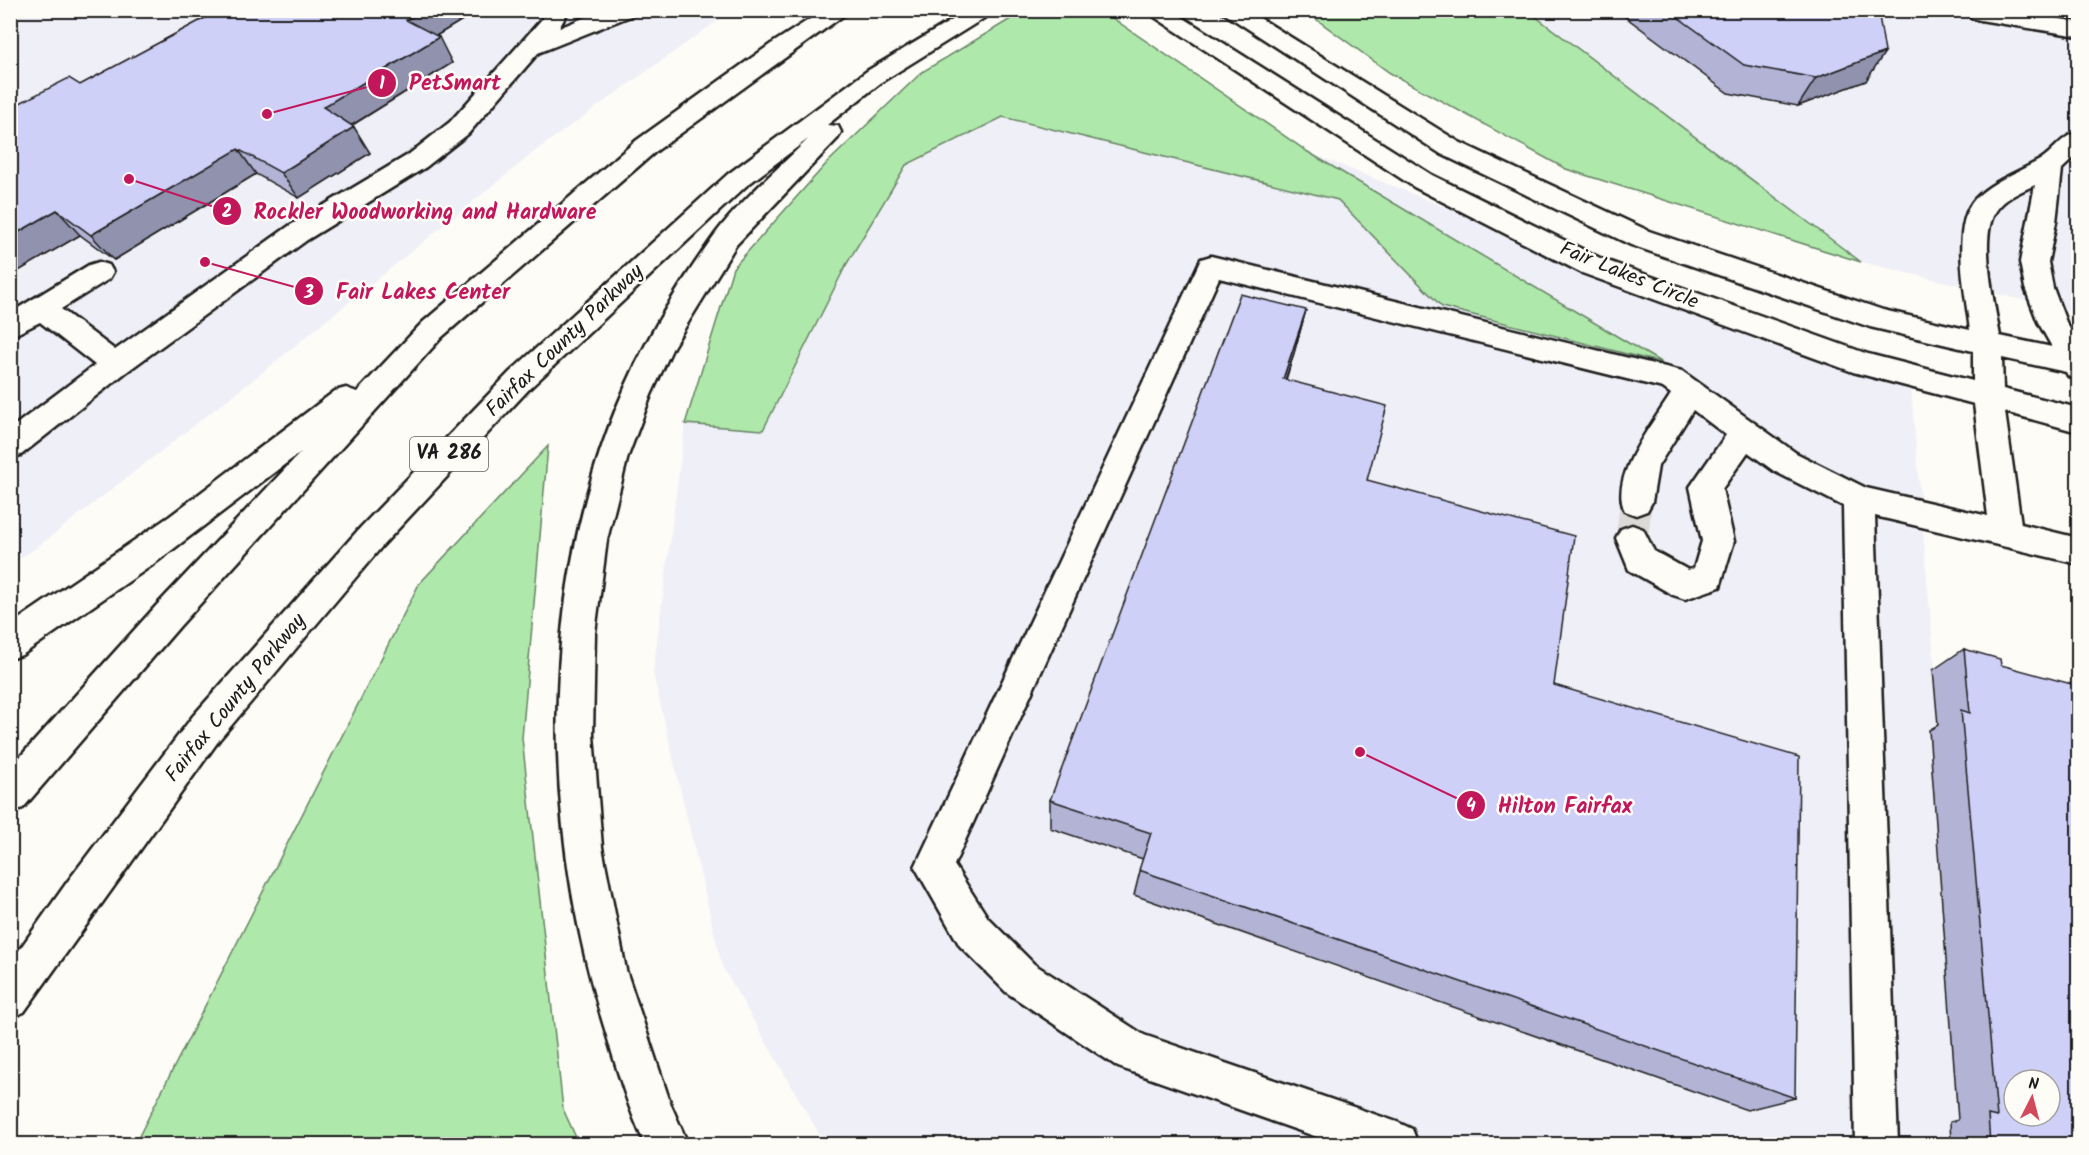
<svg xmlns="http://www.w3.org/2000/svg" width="2089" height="1155" viewBox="0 0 2089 1155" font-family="Kalam,sans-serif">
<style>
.built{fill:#efeff7}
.green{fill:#afe8ab;stroke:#668264;stroke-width:1.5}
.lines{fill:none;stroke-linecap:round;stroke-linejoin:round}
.minor-tunnel{stroke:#dbdad6;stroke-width:32;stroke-dasharray:32 16;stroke-linecap:butt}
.minor-casing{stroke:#1c1c1c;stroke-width:5}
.highway-casing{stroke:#1c1c1c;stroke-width:5}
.minor{fill:#fdfcf7;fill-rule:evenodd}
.highway{fill:#fdfcf7;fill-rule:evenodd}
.wall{fill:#b2b3d5;stroke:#1c1c1c;stroke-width:1.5}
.shaded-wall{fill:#9192ae;stroke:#1c1c1c;stroke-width:1.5}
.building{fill:#cfd0f8;stroke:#1c1c1c;stroke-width:1.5;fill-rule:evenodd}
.labels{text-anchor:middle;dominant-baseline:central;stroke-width:5;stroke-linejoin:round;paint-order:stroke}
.shield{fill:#fdfcf7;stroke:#605f5e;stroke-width:1.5}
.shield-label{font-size:20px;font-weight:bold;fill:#1c1c1c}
.street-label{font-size:21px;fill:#1c1c1c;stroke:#fdfcf7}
.leader{fill:none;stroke:#c2185b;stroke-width:2}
.callout-dot{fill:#c2185b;stroke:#fdfcf7;stroke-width:2}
.mark-label{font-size:18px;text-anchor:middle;font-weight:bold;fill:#fff}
.callout-label{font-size:22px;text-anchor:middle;font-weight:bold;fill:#c2185b;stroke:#fdfcf7;stroke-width:5;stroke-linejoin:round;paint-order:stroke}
</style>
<rect width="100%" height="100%" fill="#fdfcf7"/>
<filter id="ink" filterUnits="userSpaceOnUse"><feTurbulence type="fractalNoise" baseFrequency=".0167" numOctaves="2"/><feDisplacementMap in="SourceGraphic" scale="12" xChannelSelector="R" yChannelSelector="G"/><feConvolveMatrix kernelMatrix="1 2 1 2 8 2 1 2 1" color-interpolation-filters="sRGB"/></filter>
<g filter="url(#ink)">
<!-- built -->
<path class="built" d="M11 11H731L538 149 259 375 36 548 11 564Z
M1528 11H2078V313L1861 262Z
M1003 117 1308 152 1592 266 1910 377 1975 1144H825L722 966 653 673 685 424 906 165Z"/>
<!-- green -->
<path class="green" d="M1024 11H1102L1308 152 1662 363 1442 307 1338 200 1003 117 906 165 846 265 763 430 685 424 733 268 827 163 922 72Z
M1305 11H1528L1861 262 1566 169 1390 73Z
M548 446 522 738 563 1109 579 1144H135L419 584Z"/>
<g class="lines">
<!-- minor-tunnel -->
<path class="minor-tunnel" d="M1632 538 1636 502"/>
<defs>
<path id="minor" d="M546 10H569L559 28 603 10H636L633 15 538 53 468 134 426 167 307 240 125 373 21 455 10 458V429L95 365 40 322 10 337V313L89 265 99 262 109 265 113 272 109 279 61 309 115 350 289 226 408 155 450 122 542 19Z
M1144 10H1171L1432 175 1602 259 1868 354 1973 381V351L1870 327 1631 245 1441 154 1219 10H1247L1459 142 1649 231 1883 310 1970 330C1966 296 1950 226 1975 199 1992 181 2017 173 2038 161 2053 153 2061 136 2078 132V154L2062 169 2056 222 2048 262 2053 288 2066 322 2078 343V379L2068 376 2066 372 2002 358 2003 389 2078 408V432L2005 412 2021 524 2078 538V564L1875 516 1898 1144H1855L1843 506 1774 471 1748 452 1722 489 1734 541 1720 587 1685 599 1673 595 1629 570 1616 538 1621 529 1632 525 1643 529 1654 551 1688 570 1694 568 1702 541 1690 487 1726 435 1693 410 1658 466 1652 502 1647 511 1636 515 1625 511C1608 478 1654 422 1671 394L1663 388 1219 278 954 865 988 918 1034 964 1144 1035 1397 1122 1412 1129 1418 1144H1337L1118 1067 1006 992 960 946 915 867 1201 259 1211 256 1682 371 1796 453 1866 488 1988 516 1974 404 1853 372 1582 273 1414 187ZM2035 185 2020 262 2025 288 2038 322 2052 347 2000 336C1995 306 1978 236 1996 211 2004 198 2022 191 2035 185Z
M1970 10H2007L2078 22V36L1980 20 1972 18 1969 13Z"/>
<path id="highway" d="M824 10H851L655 152 442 337 180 626 23 808 10 813V768L156 606 301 452 151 566 22 655 10 659V625L170 516 335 391 346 388 357 392 422 323 637 140 771 44Z
M969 10H997L883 81 827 125 838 126 841 132 838 138 736 245 673 347 651 395 628 456 607 540 595 633 593 735 602 847 626 970 671 1105 688 1144H645C629 1110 618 1073 607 1036 536 812 535 556 646 344 664 309 693 265 716 233 739 202 780 167 808 139L746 186 530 388 383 545 219 740 24 1012 10 1018V963L68 881 193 716 361 527 510 372 728 174 867 71Z"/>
</defs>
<!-- minor casing -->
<use href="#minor" class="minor-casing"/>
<!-- highway casing -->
<use href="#highway" class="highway-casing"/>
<!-- minor -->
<use href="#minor" class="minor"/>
<!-- highway -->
<use href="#highway" class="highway"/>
</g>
<!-- wall -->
<path class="wall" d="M220 10H479L436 36 452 63 351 126 370 153 299 198 256 174 114 260 80 235 10 276V108L80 85Z
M1616 10H1869L1866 81 1798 106 1728 93Z
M1306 310 1294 353 1286 380 1367 480 1554 685 1795 1098 1747 1110 1134 895 1143 859 1050 828V800Z
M1964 649 2079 1144H1951L1950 1122 1958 1120 1929 730 1938 725 1933 670Z"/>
<!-- shaded-wall -->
<path class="shaded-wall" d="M423 10H479L419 46 406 20Z
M439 37 452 63 339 133 323 107Z
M1885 52 1866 81 1798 106 1816 78Z
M354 127 370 153 299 198 281 173Z
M238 149 256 174 114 260 91 235Z
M57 210 80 235 10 276V237Z
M1306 310 1294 353 1272 421 1283 379Z"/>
<!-- building -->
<path class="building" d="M220 10H423L406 20 439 37 323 107 354 127 281 173 238 149 91 235 57 210 10 237V108L69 78 80 85Z
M1668 10H1869L1879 16 1885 52 1816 78 1744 65Z
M1240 294 1306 310 1283 379 1387 406 1367 480 1574 536 1554 685 1799 757 1795 1098 1139 870 1151 833 1050 800Z
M1964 649 2000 659 2001 665 2079 686V1144H1990L1988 1115 1997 1117 1961 710 1970 713ZM2014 1080H2050V1116H2014Z"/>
</g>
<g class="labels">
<!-- shield labels -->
<rect class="shield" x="410" y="437" width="78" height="34" rx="4.5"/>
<g class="shield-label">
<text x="449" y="454">VA 286</text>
</g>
<!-- street labels -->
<g class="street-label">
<text transform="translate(1629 276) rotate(22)">Fair Lakes Circle</text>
<text transform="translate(565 341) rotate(-44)">Fairfax County Parkway</text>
<text transform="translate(236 698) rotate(-51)">Fairfax County Parkway</text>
</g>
</g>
<!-- callouts -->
<path class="leader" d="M267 114L382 83M129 179L227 211M205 262L309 291M1360 752L1471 805"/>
<g class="callout-dot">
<circle cx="267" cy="114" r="6"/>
<circle cx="129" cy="179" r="6"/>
<circle cx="205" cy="262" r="6"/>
<circle cx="1360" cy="752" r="6"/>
<circle cx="382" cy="83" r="15"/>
<circle cx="227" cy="211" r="15"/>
<circle cx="309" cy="291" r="15"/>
<circle cx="1471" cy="805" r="15"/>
</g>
<g class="mark-label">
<text x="382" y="89">1</text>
<text x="227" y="217">2</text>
<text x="309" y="298">3</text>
<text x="1471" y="811">4</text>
</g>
<g class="callout-label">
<text x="455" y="90">PetSmart</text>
<text x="425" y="219">Rockler Woodworking and Hardware</text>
<text x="423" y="299">Fair Lakes Center</text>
<text x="1565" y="813">Hilton Fairfax</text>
</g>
<!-- margin -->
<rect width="2089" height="1155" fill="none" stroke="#fdfcf7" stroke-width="36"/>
<rect x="18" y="18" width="2053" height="1119" fill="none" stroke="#1c1c1c" stroke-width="2" filter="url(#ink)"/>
<!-- north arrow -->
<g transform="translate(2032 1098) rotate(6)"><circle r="28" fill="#fdfcf7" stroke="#a3a29f" stroke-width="1.5"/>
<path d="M0-4.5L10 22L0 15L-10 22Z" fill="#d1495b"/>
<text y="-9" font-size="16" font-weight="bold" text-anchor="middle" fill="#1c1c1c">N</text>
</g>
</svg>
